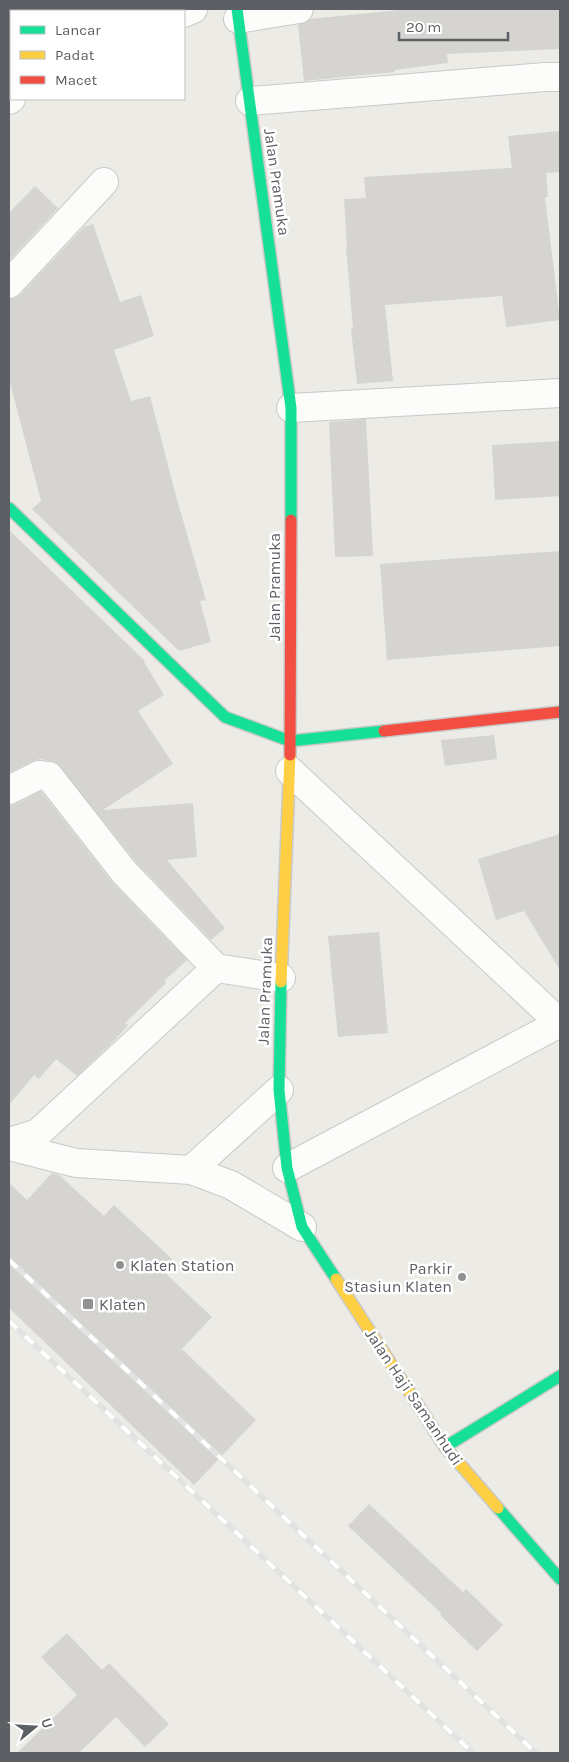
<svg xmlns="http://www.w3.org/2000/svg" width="569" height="1762" viewBox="0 0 569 1762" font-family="Karla,sans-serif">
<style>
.building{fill:#d5d4d1}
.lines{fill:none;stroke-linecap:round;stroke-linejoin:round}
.street-casing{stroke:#c8c9c8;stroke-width:30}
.fast-casing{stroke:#c9c9c9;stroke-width:14}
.slow-casing{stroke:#c9c9c9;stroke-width:14}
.jam-casing{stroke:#c9c9c9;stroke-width:14}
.street{stroke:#fcfcfb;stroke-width:28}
.fast{stroke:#16e098;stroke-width:11}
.slow{stroke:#ffcf43;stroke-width:11}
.jam{stroke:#f24e42;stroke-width:11}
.rail-casing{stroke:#e3e2e2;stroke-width:5.5}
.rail{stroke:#fff;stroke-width:4;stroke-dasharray:11;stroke-linecap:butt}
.poi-dot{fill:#8e9092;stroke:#fff;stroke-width:2}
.labels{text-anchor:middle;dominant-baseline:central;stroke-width:5;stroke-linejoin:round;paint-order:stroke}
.street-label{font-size:16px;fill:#5c5f64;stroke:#fff}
.poi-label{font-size:16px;fill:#5c5f64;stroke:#fff;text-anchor:start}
</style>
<rect width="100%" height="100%" fill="#ecebe6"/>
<!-- building -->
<path class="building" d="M409 9H560V49L447 54 448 63 395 70V72L304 81 298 25 310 19Z
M560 131V172L546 173 548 197H545L560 320 506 327 502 296 385 305 393 381 357 384 351 329H353L346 247H347L344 199 366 198 364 177 512 168 508 136Z
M35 186 58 208 9 261V213Z
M93 224 120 302 141 295 154 336 114 350 131 401 150 396 176 496 206 600 200 601 211 642 179 651 32 509 41 501 9 379V299H14L20 295 84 227Z
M366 419 373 556 335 557 329 422Z
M560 441V496L495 500 492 445Z
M9 530 145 661 144 662 164 695 138 711 173 764 103 810 193 803 197 857 167 860 225 928 211 940 136 862 57 763 41 759 33 761 9 773Z
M560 551V646L387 660 380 564Z
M494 735 497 759 445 766 441 740Z
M41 791 112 882 187 960 164 981 166 983 125 1023 128 1025 114 1041 77 1076 56 1059 39 1079 34 1075 9 1105V806L16 804Z
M560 834V970L524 911 496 920 478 859Z
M379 932 388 1033 338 1037 328 936Z
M52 1173 59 1175 104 1216 114 1205 172 1259 162 1270 212 1317 182 1349 256 1420 194 1485 9 1308V1183L27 1200Z
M369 1504 463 1592 466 1589 503 1625 477 1651 440 1615 442 1614 348 1526Z
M67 1633 102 1670 109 1663 169 1724 145 1747 116 1717 79 1753H17L77 1695 41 1657Z"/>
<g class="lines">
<defs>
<path id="street" d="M184 13 193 9
M238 19 299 9
M9 100 11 99
M250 101 545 77H560
M9 284 104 182
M291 408 560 393
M290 771 560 1023
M9 790 39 775 49 776 124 872 216 968 281 978
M9 1142 38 1133 216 968
M9 1146 76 1163 191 1170 231 1185 302 1227
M287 1168 560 1023
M191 1170 279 1090"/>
<path id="fast" d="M237 9 291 408V520
M9 508 225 717 290 741 384 731
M281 982 279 1090 287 1168 302 1227 336 1279
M445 1447 560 1376
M498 1508 560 1579"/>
<path id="slow" d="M281 982 290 755
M336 1279 445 1447 498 1508"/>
<path id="jam" d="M384 731 560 712
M290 755 291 520"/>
</defs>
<!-- street casing -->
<use href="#street" class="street-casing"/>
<!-- fast casing -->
<use href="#fast" class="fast-casing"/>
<!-- slow casing -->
<use href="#slow" class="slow-casing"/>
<!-- jam casing -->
<use href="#jam" class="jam-casing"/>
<!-- street -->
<use href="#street" class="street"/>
<!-- fast -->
<use href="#fast" class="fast"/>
<!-- slow -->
<use href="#slow" class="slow"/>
<!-- jam -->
<use href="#jam" class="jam"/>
<defs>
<path id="rail" d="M9 1260 536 1753
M9 1321 473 1753"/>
</defs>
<!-- rail casing -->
<use href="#rail" class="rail-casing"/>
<!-- rail -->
<use href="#rail" class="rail"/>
</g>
<!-- markers -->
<g class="poi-dot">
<circle cx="120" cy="1265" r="5"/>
<circle cx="462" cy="1277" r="5"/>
<rect x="82" y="1298" width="12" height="12" rx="2.5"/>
</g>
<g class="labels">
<!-- street labels -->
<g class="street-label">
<text transform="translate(277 182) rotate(82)">Jalan Pramuka</text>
<text transform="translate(274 587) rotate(-90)">Jalan Pramuka</text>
<text transform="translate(265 991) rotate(-88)">Jalan Pramuka</text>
<text transform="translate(414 1397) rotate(56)">Jalan Haji Samanhudi</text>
</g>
<!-- poi labels -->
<g class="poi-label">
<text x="130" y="1265">Klaten Station</text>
<text x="452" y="1268" text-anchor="end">Parkir<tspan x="452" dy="18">Stasiun Klaten</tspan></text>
<text x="99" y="1304">Klaten</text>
</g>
</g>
<!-- border -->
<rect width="569" height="1762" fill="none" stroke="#5c5f64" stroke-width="20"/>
<!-- legend -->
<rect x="10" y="10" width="175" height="90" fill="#ffffff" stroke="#bebfc1"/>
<rect x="20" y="26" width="25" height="8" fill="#16e098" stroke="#bebfc1"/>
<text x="55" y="35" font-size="15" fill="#5c5f64">Lancar</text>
<rect x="20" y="51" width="25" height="8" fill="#ffcf43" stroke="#bebfc1"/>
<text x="55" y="60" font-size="15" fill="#5c5f64">Padat</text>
<rect x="20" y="76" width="25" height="8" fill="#f24e42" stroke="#bebfc1"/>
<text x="55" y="85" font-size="15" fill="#5c5f64">Macet</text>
<!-- north arrow -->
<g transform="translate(35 1727) rotate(72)" stroke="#ffffff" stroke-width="4" paint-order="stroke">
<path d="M0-4L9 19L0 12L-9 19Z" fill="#5c5f64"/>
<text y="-8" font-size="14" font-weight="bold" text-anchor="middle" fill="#5c5f64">U</text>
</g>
<!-- scale -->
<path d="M399 32v8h109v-8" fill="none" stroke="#5c5f64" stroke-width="2.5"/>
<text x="406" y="32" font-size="15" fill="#5c5f64" stroke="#ffffff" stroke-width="4" paint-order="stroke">20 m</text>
</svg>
